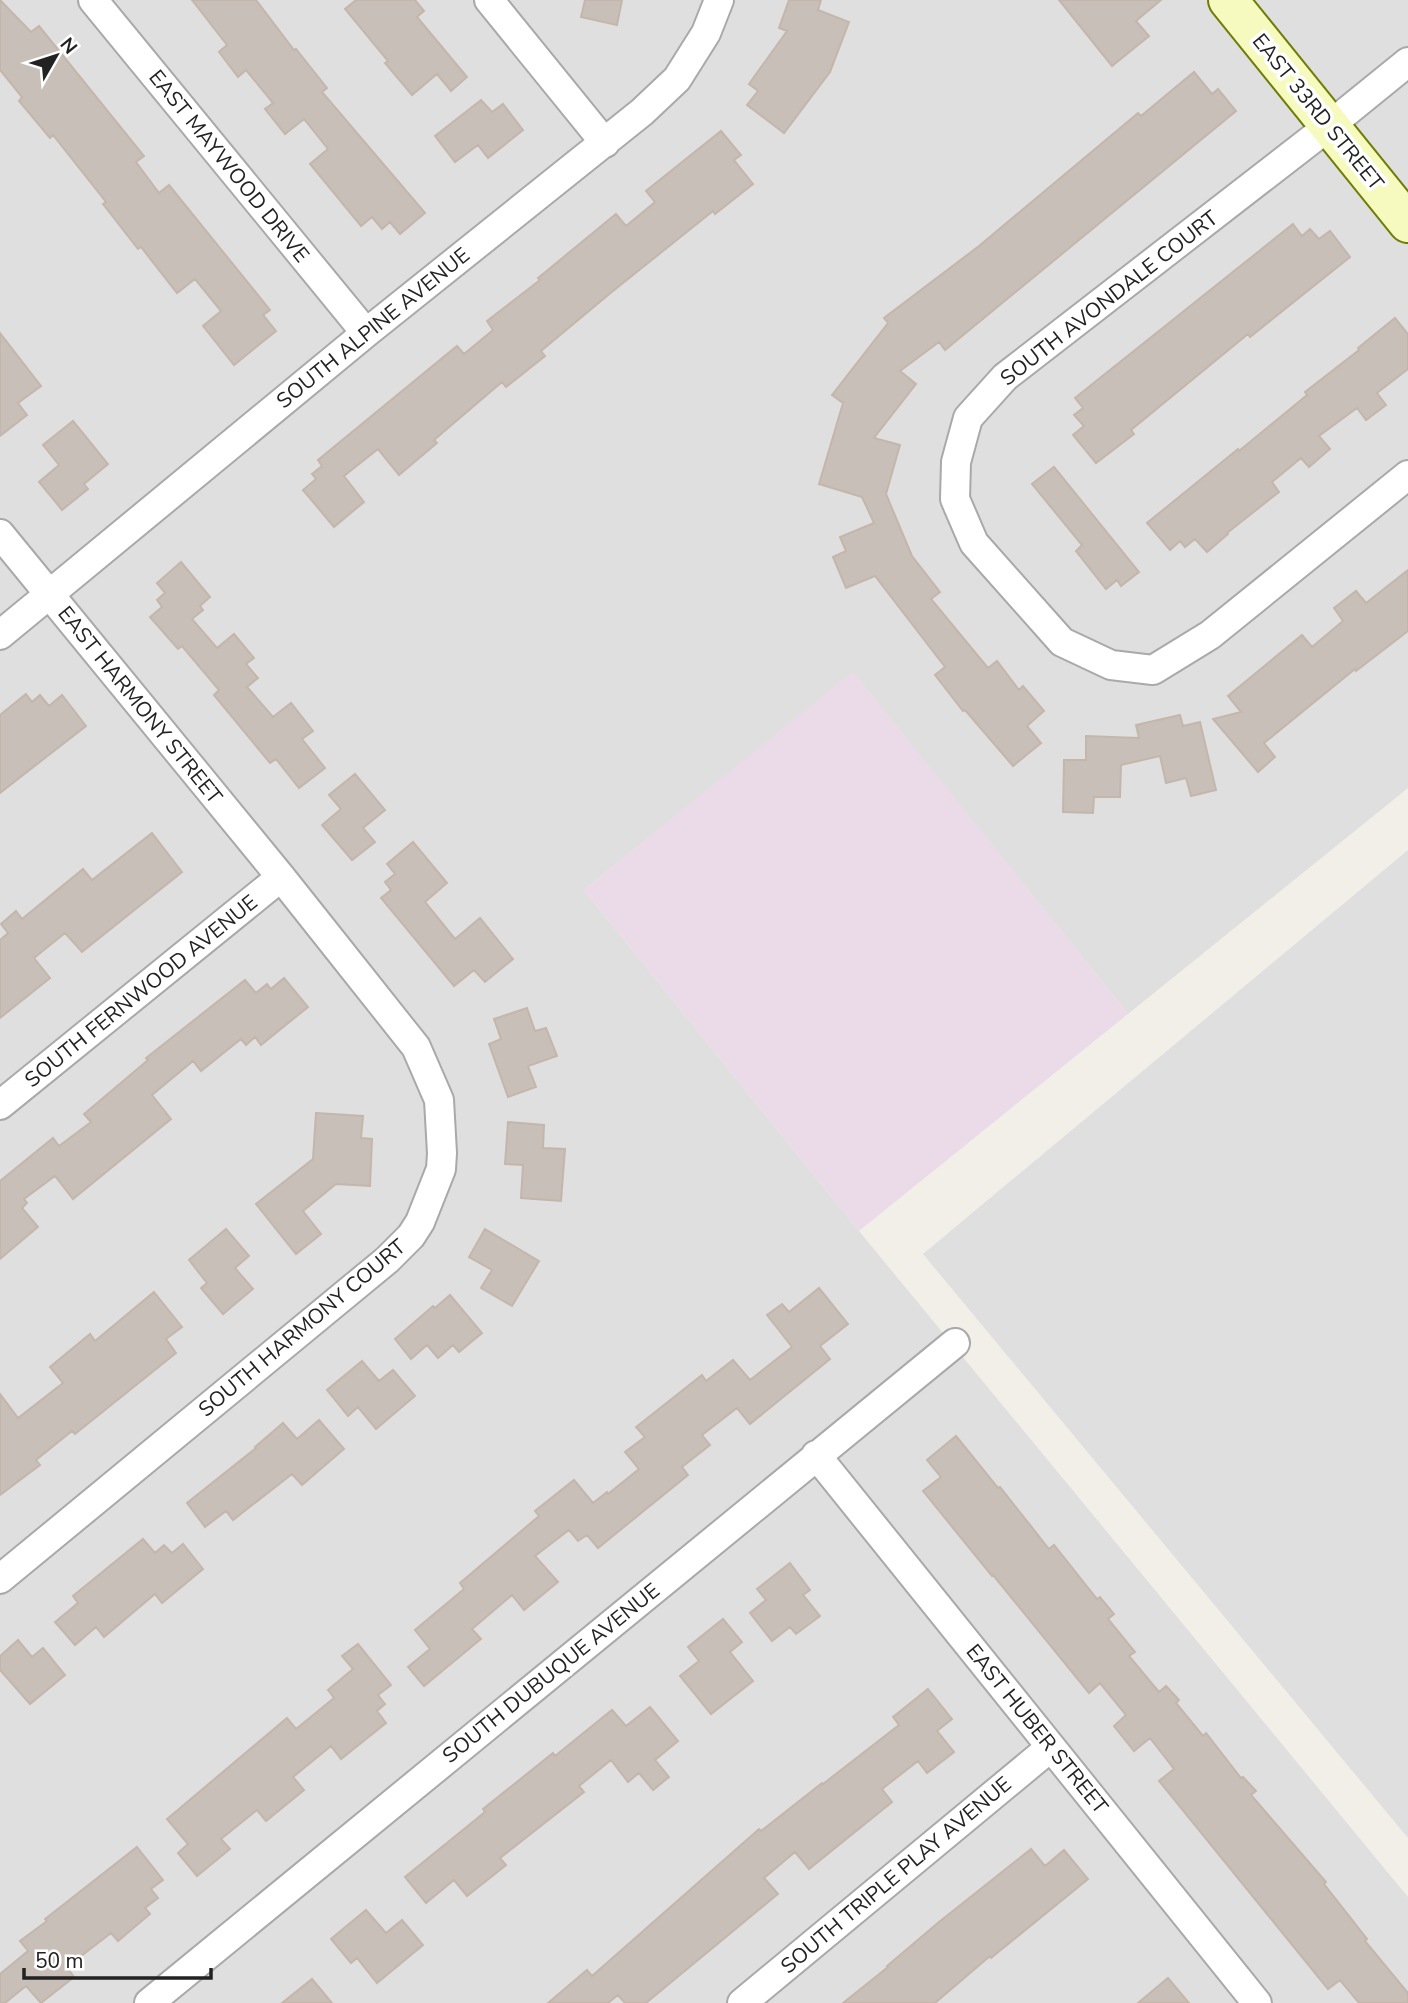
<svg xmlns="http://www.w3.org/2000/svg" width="1408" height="2003" viewBox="0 0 1408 2003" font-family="'Nunito Sans',sans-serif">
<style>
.residential{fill:#e0dfdf}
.industrial{fill:#ebdbe8}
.building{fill:#c7bfb8;stroke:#c4b6ab;stroke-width:2}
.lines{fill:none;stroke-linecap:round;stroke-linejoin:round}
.street-casing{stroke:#a9a9a9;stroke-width:32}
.secondary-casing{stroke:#707d05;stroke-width:42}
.street{stroke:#fff;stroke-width:28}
.secondary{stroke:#f7fabf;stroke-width:38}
.labels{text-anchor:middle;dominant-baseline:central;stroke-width:7;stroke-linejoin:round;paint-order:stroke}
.street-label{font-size:21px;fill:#222;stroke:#fff}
</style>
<rect width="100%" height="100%" fill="#f2efe9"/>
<!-- residential -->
<path class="residential" d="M0 0H1408V788L1128 1014 853 673 584 890 859 1231 1408 1897V2003H0Z
M1408 850V1838L923 1254Z"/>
<!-- industrial -->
<path class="industrial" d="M853 672 1128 1014 859 1231 584 890Z"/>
<!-- building -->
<path class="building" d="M0 0 31 32 39 26 144 156 136 162 159 193 169 185 270 310 263 315 276 331 234 365 203 326 221 311 195 279 177 293 141 247 138 249 103 204 106 202 53 135 50 138 19 101 22 97 0 70Z
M192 0H256L294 50 296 49 327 88 322 92 425 213 400 234 390 222 382 229 372 217 361 226 310 164 328 149 304 119 285 134 265 109 273 103 246 70 238 77 219 52 227 45Z
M356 0H415L424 11 417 17 467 77 451 91 437 74 412 95 385 63 388 61 345 9Z
M585 0H622L617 25 581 17Z
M789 0H821L818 10 849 22 830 72 784 133 747 105 758 91 749 84 787 31 779 28Z
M1059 0H1161L1136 21 1149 36 1112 66Z
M1194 72 1212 94 1218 89 1236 111 945 350 939 342 900 371 916 384 874 438 900 445 886 494 912 556 940 592 931 599 988 668 997 661 1019 690 1023 686 1044 711 1027 726 1041 743 1013 766 965 710 963 711 935 675 945 667 875 576 846 588 833 557 846 551 840 537 874 523 862 497 819 484 843 403 832 395 888 323 884 318 979 246 1138 113 1141 116Z
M481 100 492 112 503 104 523 130 488 158 478 145 455 162 435 136Z
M721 131 741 155 734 160 753 184 715 214 713 211 613 291 541 351 545 356 506 387 502 382 434 440 437 443 399 475 378 449 344 476 364 502 334 527 303 490 316 479 312 474 322 466 318 460 457 346 464 354 493 330 487 321 540 280 538 278 616 214 626 226 655 202 646 191Z
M1293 224 1302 236 1310 229 1319 239 1330 231 1350 257 1250 337 1248 334 1131 430 1134 434 1096 463 1073 435 1084 426 1074 415 1083 408 1075 398Z
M1395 318 1408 334V369L1377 393 1386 405 1366 420 1357 408 1319 436 1330 449 1309 467 1301 458 1272 482 1279 492 1227 533 1228 534 1207 552 1195 539 1185 547 1180 541 1170 550 1147 523 1238 449 1239 451 1307 395 1305 392 1359 350 1358 348Z
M0 333 41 386 18 403 27 415 0 436Z
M73 421 108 464 84 484 88 489 62 510 39 482 59 465 43 445Z
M1054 467 1139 572 1121 586 1117 580 1106 589 1076 551 1082 545 1032 484Z
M181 562 210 597 200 606 203 610 192 619 217 648 234 634 254 658 246 664 258 678 247 687 273 717 291 703 313 731 302 739 325 768 299 788 276 759 270 763 214 695 219 690 182 646 178 649 150 617 162 607 157 600 165 593 157 583Z
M1408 570V631L1356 671 1355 669 1264 743 1275 757 1258 772 1213 719 1241 712 1228 696 1302 635 1312 647 1343 621 1334 608 1356 591 1366 603Z
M26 694 32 702 40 695 49 706 62 695 86 726 0 793V715Z
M1180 715 1183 726 1200 722 1216 790 1191 796 1186 778 1166 783 1160 756 1121 765 1120 797H1094L1093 813 1063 812 1064 760H1086V736L1139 738 1136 725Z
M355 774 385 810 363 828 375 842 352 860 322 825 341 809 329 795Z
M152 833 182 872 82 952 65 933 34 958 50 978 0 1018V940L8 933 1 924 16 911 22 919 83 869 92 880Z
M413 842 447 883 425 902 455 939 480 918 513 959 485 982 474 970 454 986 381 898 391 890 385 882 395 874 387 864Z
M284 978 308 1007 261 1045 255 1037 246 1045 241 1039 201 1071 193 1061 152 1095 171 1119 73 1199 55 1176 24 1199 27 1203 22 1208 38 1227 0 1259V1181L53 1138 59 1146 91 1122 84 1114 148 1060 146 1058 245 980 256 993 267 984 271 989Z
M527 1008 535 1031 546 1028 557 1056 528 1066 536 1087 508 1097 489 1044 501 1039 494 1019Z
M316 1113 363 1116 361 1138 372 1139 370 1186 336 1184 303 1211 321 1234 296 1254 256 1204 313 1159Z
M508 1122 544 1125 543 1148 565 1149 561 1201 521 1198 523 1165 505 1164Z
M226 1229 249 1256 235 1268 253 1289 223 1314 201 1288 207 1283 189 1260Z
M485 1229 539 1261 512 1306 481 1288 492 1270 469 1257Z
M819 1288 848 1324 820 1346 830 1359 750 1424 737 1408 702 1435 710 1445 682 1467 688 1475 598 1548 587 1535 578 1541 569 1530 535 1556 558 1582 524 1610 512 1595 472 1629 481 1639 424 1686 408 1667 430 1649 415 1630 464 1589 460 1583 539 1516 535 1511 574 1480 593 1503 607 1492 608 1494 639 1469 625 1452 645 1437 636 1427 702 1375 706 1381 733 1360 750 1380 792 1347 767 1315 782 1304 789 1312Z
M154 1292 182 1327 166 1339 176 1353 75 1434 72 1431 36 1460 40 1465 0 1495V1394L18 1418 63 1383 50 1367 90 1334 95 1341Z
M450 1295 482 1333 459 1352 453 1345 438 1358 427 1345 411 1359 395 1339 433 1306 435 1308Z
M362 1361 379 1381 393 1370 415 1396 376 1429 358 1407 348 1416 327 1390Z
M319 1420 344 1449 302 1485 292 1474 233 1520 226 1511 205 1527 187 1503 256 1448 255 1447 283 1423 297 1439Z
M956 1436 998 1488 1000 1487 1049 1549 1054 1545 1097 1599 1100 1597 1114 1614 1108 1619 1135 1652 1129 1656 1159 1692 1166 1686 1179 1700 1176 1703 1203 1736 1206 1733 1241 1778 1243 1777 1256 1791 1251 1795 1326 1882 1324 1884 1367 1939 1365 1941 1408 1993V2003H1359L1340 1980 1328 1989 1159 1781 1174 1769 1150 1738 1134 1751 1114 1726 1126 1715 1100 1683 1089 1693 993 1575 992 1576 923 1491 941 1477 927 1460Z
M143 1539 155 1553 164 1545 172 1553 183 1544 203 1569 162 1603 155 1594 104 1637 96 1627 75 1645 55 1622 78 1603 73 1596Z
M790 1563 810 1590 803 1595 820 1616 796 1634 790 1627 772 1641 750 1613 766 1600 757 1589Z
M723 1619 742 1642 730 1652 753 1681 711 1714 680 1676 699 1661 688 1647Z
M18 1640 32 1657 43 1648 65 1675 30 1704 0 1670V1656Z
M358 1644 391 1685 378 1695 385 1704 377 1711 386 1723 341 1759 331 1746 293 1777 304 1790 266 1821 257 1810 221 1839 230 1849 197 1876 178 1853 188 1844 167 1819 287 1718 296 1729 334 1698 328 1690 353 1669 342 1656Z
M928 1689 952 1719 937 1731 954 1752 927 1773 918 1761 882 1789 892 1802 809 1869 795 1852 764 1878 778 1894 646 2003H625L618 1995 608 2003H548L587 1970 592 1976 759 1829 761 1831 822 1783 823 1784 899 1725 893 1717Z
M650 1707 678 1741 655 1760 669 1777 653 1790 639 1773 628 1782 611 1760 579 1786 584 1792 500 1858 506 1865 467 1896 454 1880 426 1903 405 1877 485 1812 483 1809 553 1753 555 1756 612 1710 626 1726Z
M137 1847 163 1880 151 1889 158 1898 145 1908 150 1914 118 1941 111 1933 67 1967 74 1977 41 2003 26 1986 5 2003H0V1974L28 1951 20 1941 47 1921 45 1919Z
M1031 1849 1045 1866 1064 1850 1088 1879 991 1958 990 1956 935 2003H843L888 1967 887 1966 939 1922Z
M366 1910 386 1933 402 1920 423 1945 377 1983 357 1958 351 1963 331 1939Z
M1168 1978 1189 2003H1138Z
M312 1979 332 2003H282Z"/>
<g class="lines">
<defs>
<path id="street" d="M93 0 366 333
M489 0 605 143
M1408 62 1329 126 1005 377 968 418 956 462 955 499 974 543 1062 642 1111 665 1153 670 1210 635 1408 475
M0 534 281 877 416 1047 439 1100 442 1153 441 1169 420 1222 411 1236 387 1260 0 1579
M0 635 366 333 642 112 677 79 706 33 719 0
M0 1105 281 877
M816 1455 1257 2003
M149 2003 955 1343
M742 2003 1051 1747"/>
<path id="secondary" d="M1228 0 1408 223"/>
</defs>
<!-- street casing -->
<use href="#street" class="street-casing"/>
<!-- secondary casing -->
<use href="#secondary" class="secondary-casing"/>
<!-- street -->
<use href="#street" class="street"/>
<!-- secondary -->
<use href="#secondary" class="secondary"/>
</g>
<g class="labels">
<!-- street labels -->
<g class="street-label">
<text transform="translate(1318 112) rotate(51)">EAST 33RD STREET</text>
<text transform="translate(229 166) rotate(51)">EAST MAYWOOD DRIVE</text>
<text transform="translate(1109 298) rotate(-38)">SOUTH AVONDALE COURT</text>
<text transform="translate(373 328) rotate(-39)">SOUTH ALPINE AVENUE</text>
<text transform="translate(140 705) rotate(51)">EAST HARMONY STREET</text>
<text transform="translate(141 991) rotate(-39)">SOUTH FERNWOOD AVENUE</text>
<text transform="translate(302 1328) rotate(-40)">SOUTH HARMONY COURT</text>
<text transform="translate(551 1673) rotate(-39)">SOUTH DUBUQUE AVENUE</text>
<text transform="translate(1037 1729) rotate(51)">EAST HUBER STREET</text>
<text transform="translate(896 1875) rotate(-40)">SOUTH TRIPLE PLAY AVENUE</text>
</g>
</g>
<!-- north arrow -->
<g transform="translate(56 56) rotate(51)" stroke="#ffffff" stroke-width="5" paint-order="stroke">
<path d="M0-5L12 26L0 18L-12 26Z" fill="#222222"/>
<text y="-10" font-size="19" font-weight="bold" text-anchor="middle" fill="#222222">N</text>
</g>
<!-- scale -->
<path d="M24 1968v10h187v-10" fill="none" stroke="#222222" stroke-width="3.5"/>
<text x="35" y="1968" font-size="21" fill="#222222" stroke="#ffffff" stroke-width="5" paint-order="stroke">50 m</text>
</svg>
